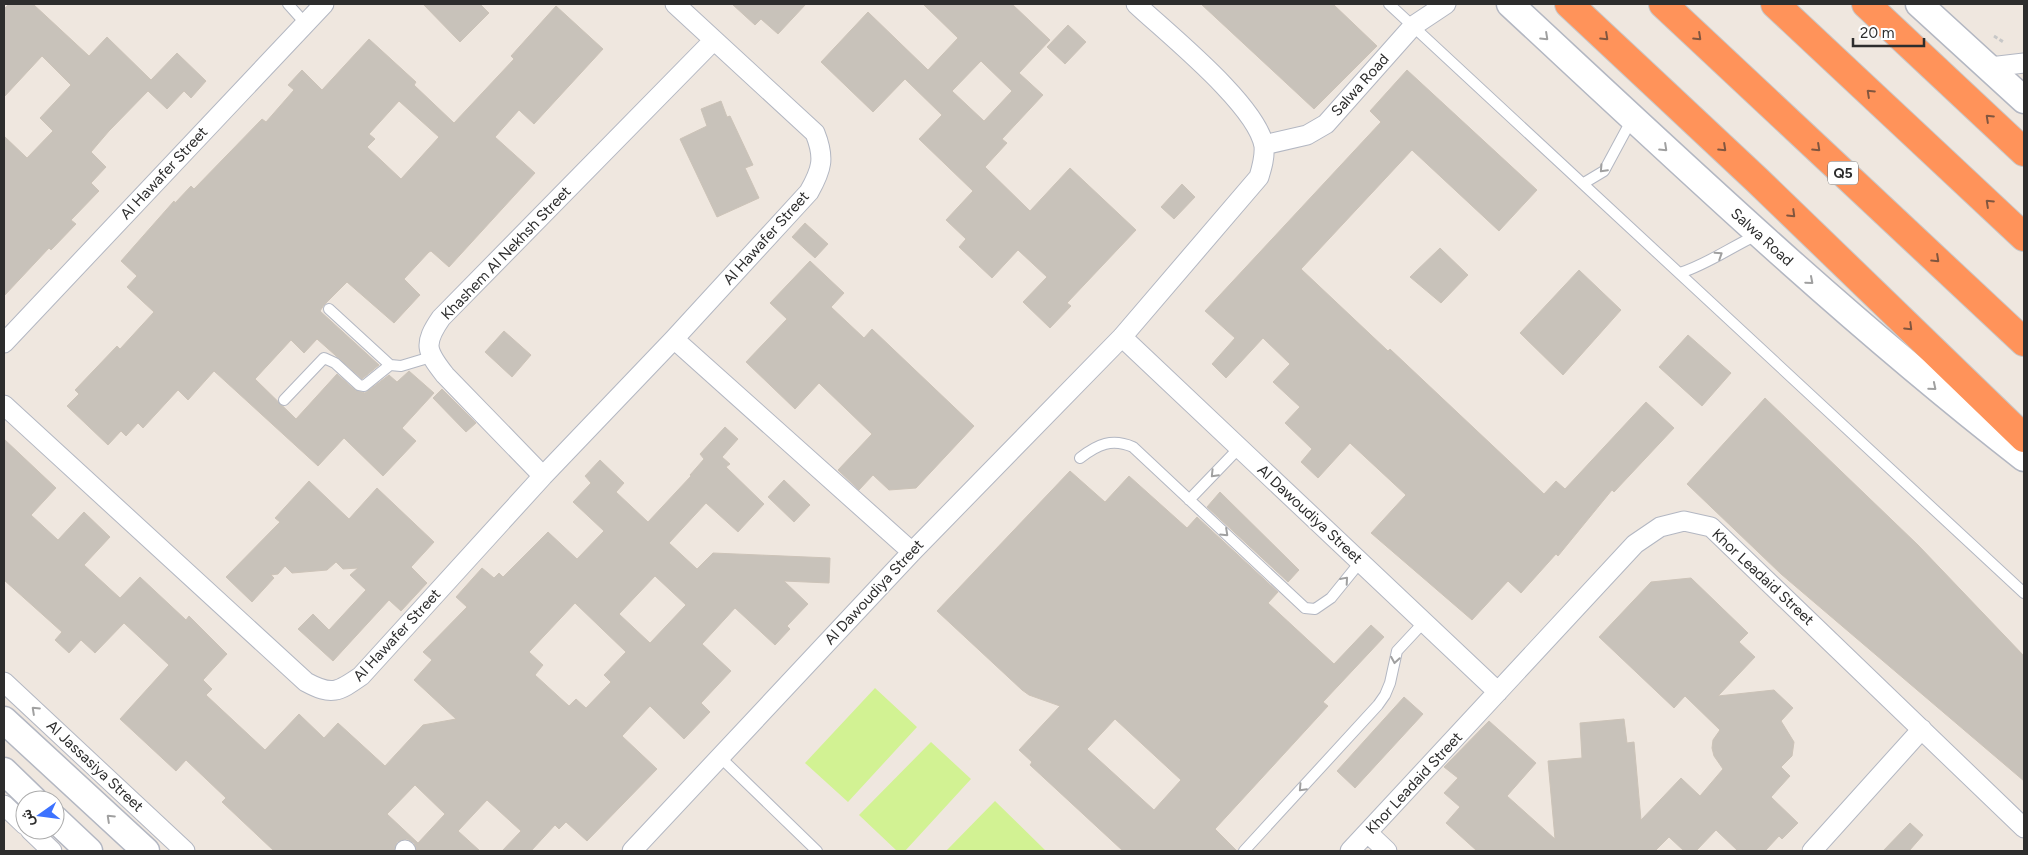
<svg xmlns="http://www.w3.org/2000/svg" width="2028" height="855" viewBox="0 0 2028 855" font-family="Figtree,Vazirmatn,sans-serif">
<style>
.pitch{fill:#d2f293}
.building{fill:#c8c2ba;stroke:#ccc3b8;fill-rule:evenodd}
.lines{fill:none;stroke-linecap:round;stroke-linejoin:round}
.lane-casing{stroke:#b3b7c2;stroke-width:12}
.street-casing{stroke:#b3b7c2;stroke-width:21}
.secondary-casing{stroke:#b3b7c2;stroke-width:29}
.highway-casing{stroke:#c8c8c8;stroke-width:30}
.path{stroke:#c8c8c8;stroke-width:3;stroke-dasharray:4 2.5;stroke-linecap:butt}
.lane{stroke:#fff;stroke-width:10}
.street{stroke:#fff;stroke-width:19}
.secondary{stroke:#fff;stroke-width:26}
.highway{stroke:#ff935a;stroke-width:28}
.oneway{stroke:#a0a0a0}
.oneway2{stroke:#81563f}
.labels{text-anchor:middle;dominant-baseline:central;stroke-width:4;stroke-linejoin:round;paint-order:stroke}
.shield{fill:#fff;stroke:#6c6c6c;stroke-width:1}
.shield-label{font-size:14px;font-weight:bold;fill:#2d2d2d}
.street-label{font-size:15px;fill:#2d2d2d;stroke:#fff}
</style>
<rect width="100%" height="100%" fill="#efe7df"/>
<!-- pitch -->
<path class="pitch" d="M875 688 917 727 848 802 805 763Z
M931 742 971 779 905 851H897L859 815Z
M995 801 1046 851H946Z"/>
<!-- building -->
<path class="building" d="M9 4H33L89 56 107 37 151 80 177 53 206 81 191 98 184 91 167 109 148 91 109 131 91 152 106 167 91 183 99 191 71 220 76 224 51 250 49 248 4 296V136L27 158 53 131 40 118 71 85 42 56 4 97V9Z
M423 4H480L489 13 460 42Z
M732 4H806L778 34 761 19 755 25Z
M923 4H1012L1050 40 1019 73 1043 95 1002 139 1007 143 985 167 1030 211 1070 168 1136 230 1067 303 1071 306 1050 328 1023 302 1047 277 1018 250 992 278 959 247 966 239 946 220 973 191 919 139 942 115 905 79 873 112 821 62 868 12 928 70 958 38ZM981 61 1012 91 984 121 952 91Z
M1201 4H1333L1377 46 1314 109Z
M556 6 603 49 534 124 519 110 495 137 535 173 449 267 431 251 429 252 404 279 420 295 394 323 347 282 324 305 320 311 379 365 362 379 317 339 304 353 291 340 255 379 296 419 337 374 355 390 365 393 389 375 397 382 409 371 434 393 402 428 416 441 383 476 344 438 318 466 214 371 188 400 178 390 143 428 138 423 126 436 121 431 108 445 67 406 79 394 75 390 117 346 120 349 154 312 127 287 137 276 121 261 174 201 175 203 191 186 194 189 262 119 266 122 294 90 288 85 302 70 322 90 369 39 416 82 414 85 454 123 514 59 511 56ZM399 101 439 137 401 179 367 147 375 139 369 134Z
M1068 25 1086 42 1065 64 1047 47Z
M1407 70 1537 190 1499 231 1412 150 1301 269 1388 351 1390 349 1544 494 1556 481 1565 489 1646 402 1674 428 1614 492 1612 490 1558 556 1556 554 1521 593 1508 581 1472 620 1371 533 1406 495 1350 443 1318 478 1301 462 1312 449 1285 423 1300 407 1273 382 1290 364 1263 338 1226 378 1212 364 1235 338 1205 311 1381 122 1370 111Z
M721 101 727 117 730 116 753 165 745 168 759 198 717 217 680 139 707 126 701 109Z
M1182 184 1195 197 1174 219 1161 207Z
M805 223 828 244 815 258 792 237Z
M1440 248 1468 275 1441 303 1410 277Z
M810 261 844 293 831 307 864 338 872 329 974 426 916 488 889 490 873 475 859 490 838 470 872 434 819 383 795 409 746 362 787 319 770 303Z
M1579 270 1621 310 1563 375 1520 333Z
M504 331 531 355 512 377 485 352Z
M1688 335 1731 373 1702 406 1659 367Z
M442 389 476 423 466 432 433 398Z
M1765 398 1918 545 2024 656V781L1781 574 1687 484Z
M725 427 738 439 722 457 730 464 726 467 764 504 738 532 706 503 669 543 697 569 713 553 830 558 829 583 784 581 808 604 787 626 790 629 775 645 735 608 702 644 731 671 701 703 710 712 684 739 650 706 622 736 657 769 587 841 566 822 559 829 555 825 531 851H502L521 831 487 800 458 831 480 851H417L414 843 407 839 397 842 394 851H274L222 802 226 798 186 760 176 771 120 719 169 665 124 623 95 653 81 640 69 653 55 640 62 632 4 580V439L56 488 31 515 58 540 84 512 110 537 84 565 120 598 140 577 186 620 189 616 227 654 203 680 212 689 206 695 265 750 299 714 324 738 338 723 385 766 423 725 456 719 414 680 432 660 423 652 467 607 456 597 482 568 494 578 499 573 503 577 548 532 577 559 604 531 573 502 591 483 585 476 600 460 624 483 616 492 648 522 691 476 690 475 704 459 700 454ZM655 576 686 605 650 643 619 614ZM575 603 626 652 604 675 611 682 586 708 576 699 569 706 535 675 543 665 529 652ZM415 785 445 814 418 843 387 814Z
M1070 471 1105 502 1129 476 1187 528 1197 517 1278 592 1268 603 1334 664 1371 625 1384 637 1323 702 1328 706 1215 829 1237 851H1123L1030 765 1032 762 1019 750 1060 706 1029 695 1022 690 937 611ZM1115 719 1181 780 1154 810 1087 749Z
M784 480 810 505 794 522 768 497Z
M309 481 349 519 377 488 434 542 411 567 427 583 401 611 389 600 333 661 298 629 313 614 329 630 366 590 350 575 358 568 343 569 336 562 327 570 292 573 285 566 278 574 271 575 274 578 252 602 226 577 280 522 275 518Z
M1220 492 1299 570 1288 582 1207 507Z
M1691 578 1748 633 1739 642 1755 657 1718 696 1774 690 1793 708 1781 721 1794 742 1792 756 1781 767 1790 776 1771 797 1798 823 1782 839 1779 836 1765 851H1738L1716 830 1696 851H1684L1669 837 1655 851H1477L1446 823 1460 807 1444 793 1458 778 1444 767 1489 721 1536 763 1507 796 1555 839 1548 761 1582 758 1580 723 1624 719 1627 743 1634 742 1641 820 1681 778 1700 796 1723 769 1714 756 1712 748 1713 740 1720 730 1685 696 1674 708 1599 637 1651 582Z
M1404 697 1423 714 1355 788 1337 771Z
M1910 823 1923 835 1909 851H1883Z"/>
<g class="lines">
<defs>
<path id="lane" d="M288 4 305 23
M1389 4 2024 593
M1584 183 1604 171 1632 119
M1680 273C1708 264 1731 247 1757 235
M329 309 390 365 401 366 431 357
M284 400 324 358 335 363 359 385 364 386 390 365
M1080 458C1098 444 1112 438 1133 447L1305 608 1315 609 1331 598 1361 561
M1189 500 1239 448
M720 757 817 851
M1244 851 1378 705 1385 695 1390 683 1397 651 1424 622"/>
<path id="street" d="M1990 67 2024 63
M1264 145 1307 135 1326 124 1413 26 1446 4
M1122 337 1498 692
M674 339 912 552
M4 343 324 4
M4 405 306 682C332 696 338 692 361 676L543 476 674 339 809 192C822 169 825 158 815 133L675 4
M543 476 445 375C426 351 423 344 441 318L714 40
M4 682 185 851
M4 805 25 825
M30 830 52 851
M1368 833 1387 851
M405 850 406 851
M632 851 912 552 1122 337 1259 177C1262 167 1265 157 1264 146 1257 105 1168 34 1136 4
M1350 851 1635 544 1660 527 1684 521 1711 527 2024 828
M1812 851 1922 729"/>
<path id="secondary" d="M1510 4C1678 160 1843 317 2024 458
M1919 4 2024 100
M4 720 146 851
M4 771 34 800
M55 819 89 851"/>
<path id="highway" d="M1569 4 1757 180 2024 438
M1663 4 2024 342
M1775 4 2024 237
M1866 4 2024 152"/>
</defs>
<!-- lane casing -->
<use href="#lane" class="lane-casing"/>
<!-- street casing -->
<use href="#street" class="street-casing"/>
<!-- secondary casing -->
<use href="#secondary" class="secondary-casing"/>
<!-- highway casing -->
<use href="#highway" class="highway-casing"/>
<!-- path -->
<path class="path" d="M1994 36 2005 43"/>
<!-- lane -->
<use href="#lane" class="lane"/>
<!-- street -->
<use href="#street" class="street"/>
<!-- secondary -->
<use href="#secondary" class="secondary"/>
<!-- highway -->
<use href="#highway" class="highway"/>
</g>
<!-- one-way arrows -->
<defs><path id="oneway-chevron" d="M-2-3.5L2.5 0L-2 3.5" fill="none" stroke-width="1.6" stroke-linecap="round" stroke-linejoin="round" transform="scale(1.25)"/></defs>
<g class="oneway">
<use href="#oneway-chevron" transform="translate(1545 37) rotate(43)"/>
<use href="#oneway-chevron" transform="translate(1664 148) rotate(43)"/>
<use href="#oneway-chevron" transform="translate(1603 169) rotate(133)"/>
<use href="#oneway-chevron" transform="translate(1719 255) rotate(-33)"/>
<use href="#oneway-chevron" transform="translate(1810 281) rotate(41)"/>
<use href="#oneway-chevron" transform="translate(1933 387) rotate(40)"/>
<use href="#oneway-chevron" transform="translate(1214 474) rotate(134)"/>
<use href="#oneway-chevron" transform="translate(1225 533) rotate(43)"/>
<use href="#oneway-chevron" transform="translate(1345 580) rotate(-49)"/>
<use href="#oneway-chevron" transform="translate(1395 660) rotate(99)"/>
<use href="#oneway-chevron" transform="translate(35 710) rotate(-137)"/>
<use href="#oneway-chevron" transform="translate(1302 788) rotate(133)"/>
<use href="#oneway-chevron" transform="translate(110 818) rotate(-137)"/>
</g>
<g class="oneway2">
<use href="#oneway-chevron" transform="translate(1605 37) rotate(43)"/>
<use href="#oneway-chevron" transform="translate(1698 37) rotate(43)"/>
<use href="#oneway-chevron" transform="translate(1870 93) rotate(-137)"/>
<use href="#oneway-chevron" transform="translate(1989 118) rotate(-137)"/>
<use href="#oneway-chevron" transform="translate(1723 148) rotate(43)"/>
<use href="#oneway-chevron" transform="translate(1817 148) rotate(43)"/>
<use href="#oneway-chevron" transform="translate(1989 203) rotate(-137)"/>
<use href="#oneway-chevron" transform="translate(1792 214) rotate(44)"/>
<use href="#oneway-chevron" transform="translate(1936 259) rotate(43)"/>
<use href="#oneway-chevron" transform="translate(1909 327) rotate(44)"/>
</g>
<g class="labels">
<!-- shield labels -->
<rect class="shield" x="1828" y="161.5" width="30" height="23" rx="4"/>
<g class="shield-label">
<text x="1843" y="173">Q5</text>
</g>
<!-- street labels -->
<g class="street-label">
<text transform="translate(1360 85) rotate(-48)">Salwa Road</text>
<text transform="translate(164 173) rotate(-47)">Al Hawafer Street</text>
<text transform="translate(1762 237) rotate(42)">Salwa Road</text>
<text transform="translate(766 238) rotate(-48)">Al Hawafer Street</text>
<text transform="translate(506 253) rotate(-46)">Khashem Al Nekhsh Street</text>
<text transform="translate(1310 514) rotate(43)">Al Dawoudiya Street</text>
<text transform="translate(1763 577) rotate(43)">Khor Leadaid Street</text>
<text transform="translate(874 592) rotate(-47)">Al Dawoudiya Street</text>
<text transform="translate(397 635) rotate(-47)">Al Hawafer Street</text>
<text transform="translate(95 766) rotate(43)">Al Jassasiya Street</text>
<text transform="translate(1414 783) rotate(-47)">Khor Leadaid Street</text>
</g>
</g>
<!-- border -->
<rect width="2028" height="855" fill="none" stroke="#2d2d2d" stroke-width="10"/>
<!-- north arrow -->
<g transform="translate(40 815) rotate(256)"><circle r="24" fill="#ffffff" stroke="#ababab"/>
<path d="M0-4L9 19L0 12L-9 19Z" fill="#3c72ff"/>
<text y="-8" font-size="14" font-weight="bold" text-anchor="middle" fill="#2d2d2d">ش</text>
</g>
<!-- scale -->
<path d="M1853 38v8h71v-8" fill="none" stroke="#2d2d2d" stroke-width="2.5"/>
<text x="1860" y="38" font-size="15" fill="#2d2d2d" stroke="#ffffff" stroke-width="4" paint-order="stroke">20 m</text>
</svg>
